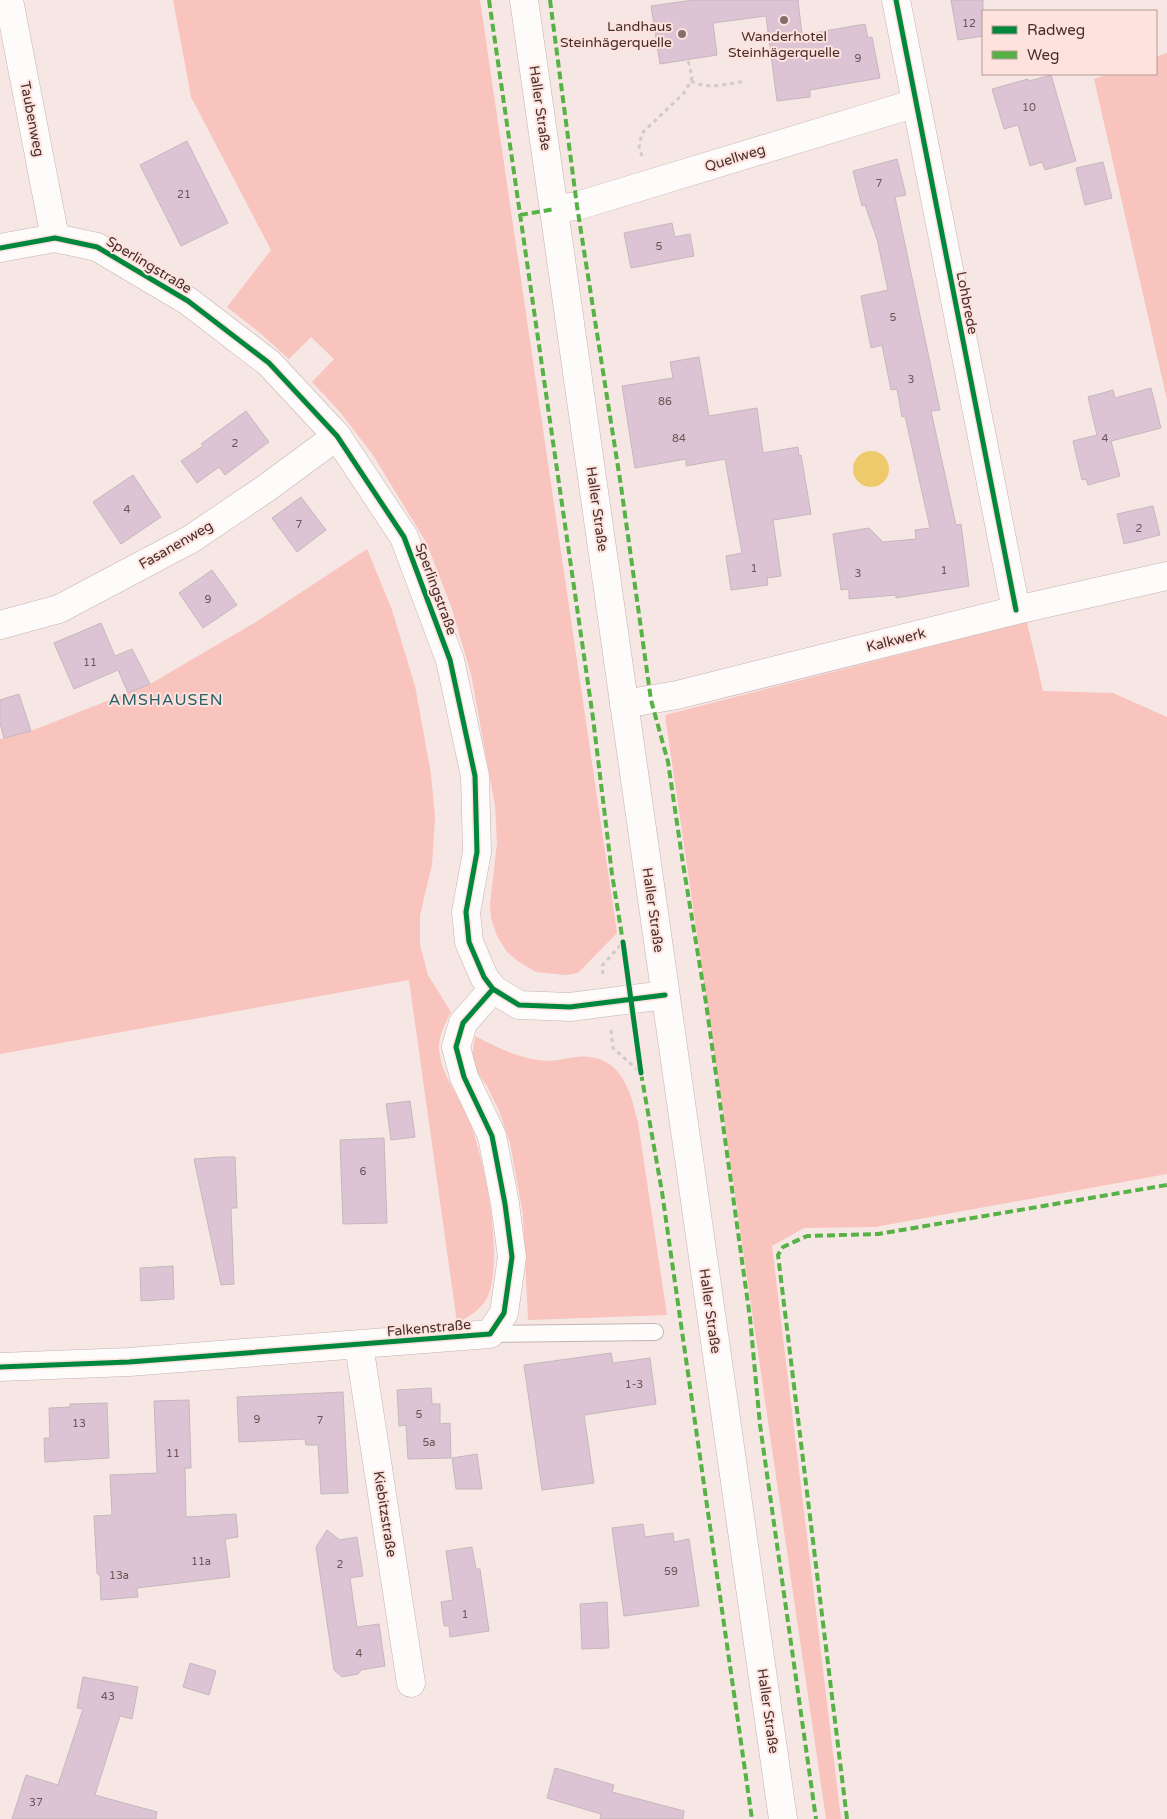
<svg xmlns="http://www.w3.org/2000/svg" width="1167" height="1819" viewBox="0 0 1167 1819" font-family="'Varela Round',sans-serif">
	<rect width="100%" height="100%" fill="#f6e7e5"/>
	<path fill="#f8c4bd" d="M 173,0 L 480,0 L 617,933 L 578,973 L 566,975 L 536,972 L 519,962 L 507,952 L 497,936 L 491,918 L 490,904 L 497,843 L 495,806 L 471,674 L 451,606 L 426,542 L 373,455 L 340,412 L 312,382 L 334,359 L 311,337 L 289,359 L 260,333 L 227,307 L 271,250 L 191,97 Z
		M 1167,53 L 1167,400 L 1094,79 L 1109,74 L 1156,74 L 1156,57 Z
		M 367,549 L 392,610 L 415,686 L 431,774 L 435,818 L 432,865 L 420,915 L 420,945 L 428,975 L 451,1012 C 445,1024 439,1035 439,1048 C 440,1074 459,1095 468,1118 C 485,1158 504,1257 488,1296 C 482,1309 469,1317 457,1323 L 409,980 L 0,1054 L 0,739 L 31,731 L 150,684 L 256,622 Z
		M 1027,622 L 1043,691 L 1113,693 L 1167,717 L 1167,1174 L 875,1227 L 804,1228 L 772,1246 L 841,1819 L 826,1819 L 665,715 Z
		M 475,1036 C 498,1048 520,1059 547,1061 C 561,1061 575,1055 589,1057 C 623,1060 631,1094 638,1122 L 667,1315 L 528,1320 L 523,1215 L 510,1143 L 499,1111 L 487,1086 L 477,1072 L 472,1056 Z"/>
	<path fill="#eeca6a" d="M853 469a18 18 0 1 1 36 0a18 18 0 1 1-36 0Z"/>
	<path fill="#dcc4d4" stroke="#c6b7bd" d="M 693,0 L 798,0 L 802,35 L 865,24 L 868,38 L 872,37 L 880,78 L 810,90 L 810,97 L 777,101 L 766,16 L 713,23 L 717,55 L 660,64 L 651,6 Z
		M 951,0 L 983,0 L 983,36 L 958,40 Z
		M 1051,75 L 1076,161 L 1045,170 L 1042,162 L 1030,166 L 1018,125 L 1004,129 L 992,89 L 1028,79 L 1029,81 Z
		M 187,141 L 228,223 L 181,246 L 140,165 Z
		M 897,159 L 906,195 L 895,197 L 940,410 L 931,411 L 956,525 L 961,524 L 969,586 L 896,598 L 896,595 L 849,599 L 849,589 L 841,590 L 833,534 L 869,528 L 883,542 L 916,539 L 915,530 L 930,528 L 905,416 L 902,417 L 897,389 L 891,390 L 882,345 L 871,348 L 861,296 L 888,290 L 877,239 L 865,205 L 862,206 L 853,171 Z
		M 1103,162 L 1112,198 L 1085,205 L 1076,168 Z
		M 672,223 L 675,237 L 690,234 L 694,256 L 631,268 L 624,233 Z
		M 699,357 L 709,416 L 757,408 L 763,453 L 798,447 L 799,456 L 801,455 L 811,514 L 773,520 L 781,576 L 767,578 L 768,585 L 731,590 L 726,556 L 742,553 L 725,459 L 686,466 L 686,459 L 635,468 L 622,386 L 673,378 L 670,362 Z
		M 1151,388 L 1161,428 L 1111,441 L 1120,476 L 1088,485 L 1086,479 L 1082,480 L 1073,441 L 1097,435 L 1088,397 L 1113,390 L 1115,398 Z
		M 246,411 L 269,442 L 225,475 L 219,467 L 197,483 L 181,461 L 203,446 L 201,444 Z
		M 133,475 L 161,517 L 121,544 L 93,502 Z
		M 301,497 L 326,530 L 297,552 L 272,518 Z
		M 1153,506 L 1160,535 L 1124,544 L 1117,514 Z
		M 212,570 L 237,605 L 203,628 L 179,593 Z
		M 101,623 L 115,656 L 132,649 L 150,684 L 128,693 L 118,670 L 74,689 L 54,643 Z
		M 19,694 L 31,731 L 4,738 L 0,723 L 0,700 Z
		M 410,1101 L 415,1137 L 391,1140 L 386,1104 Z
		M 384,1138 L 387,1223 L 343,1224 L 340,1140 Z
		M 221,1157 L 235,1157 L 237,1208 L 231,1208 L 234,1284 L 221,1285 L 194,1159 Z
		M 173,1266 L 174,1299 L 141,1301 L 140,1268 Z
		M 611,1353 L 613,1363 L 650,1358 L 656,1404 L 584,1415 L 594,1483 L 542,1490 L 524,1365 Z
		M 431,1388 L 432,1404 L 440,1404 L 440,1424 L 450,1423 L 451,1458 L 408,1459 L 406,1425 L 399,1426 L 397,1390 Z
		M 343,1392 L 348,1493 L 321,1494 L 318,1445 L 306,1445 L 305,1439 L 239,1442 L 237,1397 Z
		M 189,1400 L 191,1468 L 185,1468 L 186,1517 L 236,1514 L 238,1537 L 225,1539 L 230,1577 L 137,1588 L 138,1597 L 101,1600 L 100,1576 L 97,1573 L 94,1516 L 112,1515 L 110,1475 L 157,1473 L 154,1401 Z
		M 107,1403 L 109,1458 L 45,1462 L 44,1438 L 50,1438 L 49,1408 L 70,1407 L 70,1404 Z
		M 477,1454 L 482,1489 L 456,1489 L 452,1458 Z
		M 643,1524 L 645,1537 L 673,1533 L 674,1542 L 689,1539 L 699,1606 L 624,1616 L 612,1528 Z
		M 327,1530 L 340,1540 L 357,1537 L 363,1576 L 350,1578 L 357,1627 L 379,1624 L 385,1666 L 361,1670 L 358,1674 L 342,1677 L 334,1670 L 316,1547 Z
		M 472,1547 L 476,1569 L 480,1569 L 489,1631 L 450,1637 L 449,1626 L 444,1626 L 441,1602 L 453,1600 L 446,1551 Z
		M 607,1602 L 609,1648 L 582,1649 L 580,1604 Z
		M 190,1663 L 216,1671 L 209,1695 L 183,1687 Z
		M 83,1677 L 138,1687 L 132,1719 L 120,1716 L 95,1795 L 157,1812 L 156,1819 L 12,1819 L 26,1775 L 58,1785 L 83,1709 L 77,1708 Z
		M 555,1768 L 614,1785 L 612,1792 L 684,1811 L 683,1819 L 600,1819 L 601,1814 L 547,1798 Z"/>
	<g fill="none" stroke-linecap="round" stroke-linejoin="round">
		<g stroke="#c4b2af" stroke-width="18">
			<path id="service" d="M 490,1334 L 655,1332"/>
		</g>
		<g stroke="#c4b2af" stroke-width="29">
			<path id="minor" d="M 9,0 L 55,238
				M 896,0 L 1016,610
				M 555,209 L 577,206 L 916,103
				M 0,248 L 55,238 L 97,247 L 188,301 L 269,363 L 337,436 L 404,537 L 450,660 L 475,776 L 477,852 L 466,912 L 469,942 L 484,977 L 493,989 L 519,1005 L 570,1007 L 665,995
				M 0,625 L 59,609 L 191,539 L 265,489 L 337,436
				M 624,704 L 677,695 L 1016,610 L 1167,576
				M 359,1345 L 411,1683
				M 0,1367 L 129,1362 L 490,1334 L 504,1313 L 512,1257 L 505,1204 L 492,1136 L 464,1077 L 456,1047 L 463,1023 L 493,989"/>
		</g>
		<g stroke="#c4b2af" stroke-width="29">
			<path id="secondary" d="M 524,0 L 783,1819"/>
		</g>
		<path stroke="#d1cac8" stroke-width="3" stroke-dasharray="4 4" stroke-linecap="butt" d="M 691,81 C 708,90 728,84 746,81
			M 642,156 L 639,147 L 642,133 L 683,94 L 691,81 L 692,77 L 688,60
			M 603,974 L 602,966 L 623,942
			M 611,1030 L 613,1048 L 641,1073"/>
		<use href="#service" stroke="#fefbfb" stroke-width="16"/>
		<use href="#minor" stroke="#fefbfb" stroke-width="28"/>
		<use href="#secondary" stroke="#fefbfb" stroke-width="28"/>
		<path stroke="#57b246" stroke-width="4" stroke-dasharray="8 4" stroke-linecap="butt" d="M 489,0 L 593,718 L 612,874 L 623,942
			M 550,0 L 577,206 L 621,486 L 651,700 L 668,762 L 683,864 L 706,1003 L 750,1318 L 760,1425 L 816,1819
			M 520,215 L 555,209
			M 641,1073 L 662,1192 L 752,1819
			M 847,1819 L 778,1255 L 783,1247 L 807,1236 L 878,1234 L 1167,1185"/>
		<g stroke="#fde2de" stroke-width="8">
			<path id="cycleway" d="M 896,0 L 1016,610
				M 0,248 L 55,238 L 97,247 L 188,301 L 269,363 L 337,436 L 404,537 L 450,660 L 475,776 L 477,852 L 466,912 L 469,942 L 484,977 L 493,989 L 519,1005 L 570,1007 L 665,995
				M 623,942 L 641,1073
				M 0,1367 L 129,1362 L 490,1334 L 504,1313 L 512,1257 L 505,1204 L 492,1136 L 464,1077 L 456,1047 L 463,1023 L 493,989"/>
		</g>
		<use href="#cycleway" stroke="#00873e" stroke-width="5"/>
	</g>
	<g fill="#856f6c" stroke="#fde2de" stroke-width="2">
		<circle cx="784" cy="20" r="5"/>
		<circle cx="682" cy="34" r="5"/>
	</g>
	<g text-anchor="middle" dominant-baseline="central" stroke-width="4" stroke-linejoin="round" paint-order="stroke">
		<g font-size="11" fill="#6d5455">
			<text x="969" y="23">12</text>
			<text x="858" y="58">9</text>
			<text x="1029" y="107">10</text>
			<text x="879" y="183">7</text>
			<text x="184" y="194">21</text>
			<text x="659" y="246">5</text>
			<text x="893" y="317">5</text>
			<text x="911" y="379">3</text>
			<text x="665" y="401">86</text>
			<text x="679" y="438">84</text>
			<text x="1105" y="438">4</text>
			<text x="235" y="443">2</text>
			<text x="127" y="509">4</text>
			<text x="299" y="524">7</text>
			<text x="1139" y="528">2</text>
			<text x="754" y="568">1</text>
			<text x="944" y="570">1</text>
			<text x="858" y="573">3</text>
			<text x="208" y="599">9</text>
			<text x="90" y="662">11</text>
			<text x="363" y="1171">6</text>
			<text x="634" y="1384">1-3</text>
			<text x="419" y="1414">5</text>
			<text x="257" y="1419">9</text>
			<text x="320" y="1420">7</text>
			<text x="79" y="1423">13</text>
			<text x="429" y="1442">5a</text>
			<text x="173" y="1453">11</text>
			<text x="201" y="1561">11a</text>
			<text x="340" y="1564">2</text>
			<text x="671" y="1571">59</text>
			<text x="119" y="1575">13a</text>
			<text x="465" y="1614">1</text>
			<text x="359" y="1653">4</text>
			<text x="108" y="1696">43</text>
			<text x="36" y="1802">37</text>
		</g>
		<g font-size="14" fill="#482f2b" stroke="#fde2de" text-anchor="end">
			<text x="672" y="26">Landhaus<tspan x="672" dy="16">Steinhägerquelle</tspan></text>
			<text x="784" y="36" text-anchor="middle">Wanderhotel<tspan x="784" dy="16">Steinhägerquelle</tspan></text>
		</g>
		<g font-size="14" fill="#482f2b" stroke="#fde2de">
			<text transform="translate(540 108) rotate(82)">Haller Straße</text>
			<text transform="translate(32 119) rotate(79)">Taubenweg</text>
			<text transform="translate(735 158) rotate(-17)">Quellweg</text>
			<text transform="translate(149 265) rotate(31)">Sperlingstraße</text>
			<text transform="translate(967 303) rotate(79)">Lohbrede</text>
			<text transform="translate(597 509) rotate(82)">Haller Straße</text>
			<text transform="translate(176 545) rotate(-30)">Fasanenweg</text>
			<text transform="translate(436 589) rotate(70)">Sperlingstraße</text>
			<text transform="translate(896 640) rotate(-14)">Kalkwerk</text>
			<text transform="translate(653 910) rotate(82)">Haller Straße</text>
			<text transform="translate(710 1311) rotate(82)">Haller Straße</text>
			<text transform="translate(429 1328) rotate(-5)">Falkenstraße</text>
			<text transform="translate(385 1514) rotate(81)">Kiebitzstraße</text>
			<text transform="translate(768 1711) rotate(82)">Haller Straße</text>
		</g>
		<g font-size="16" letter-spacing="1" fill="#286068" stroke="#fde2de">
			<text x="166" y="700">AMSHAUSEN</text>
		</g>
	</g>
	<rect x="982" y="10" width="175" height="65" fill="#fde2de" stroke="#b59a96"/>
	<rect x="992" y="26" width="25" height="8" fill="#00873e" stroke="#b59a96"/>
	<text x="1027" y="35" font-size="15" fill="#482f2b">Radweg</text>
	<rect x="992" y="51" width="25" height="8" fill="#57b246" stroke="#b59a96"/>
	<text x="1027" y="60" font-size="15" fill="#482f2b">Weg</text>
</svg>
